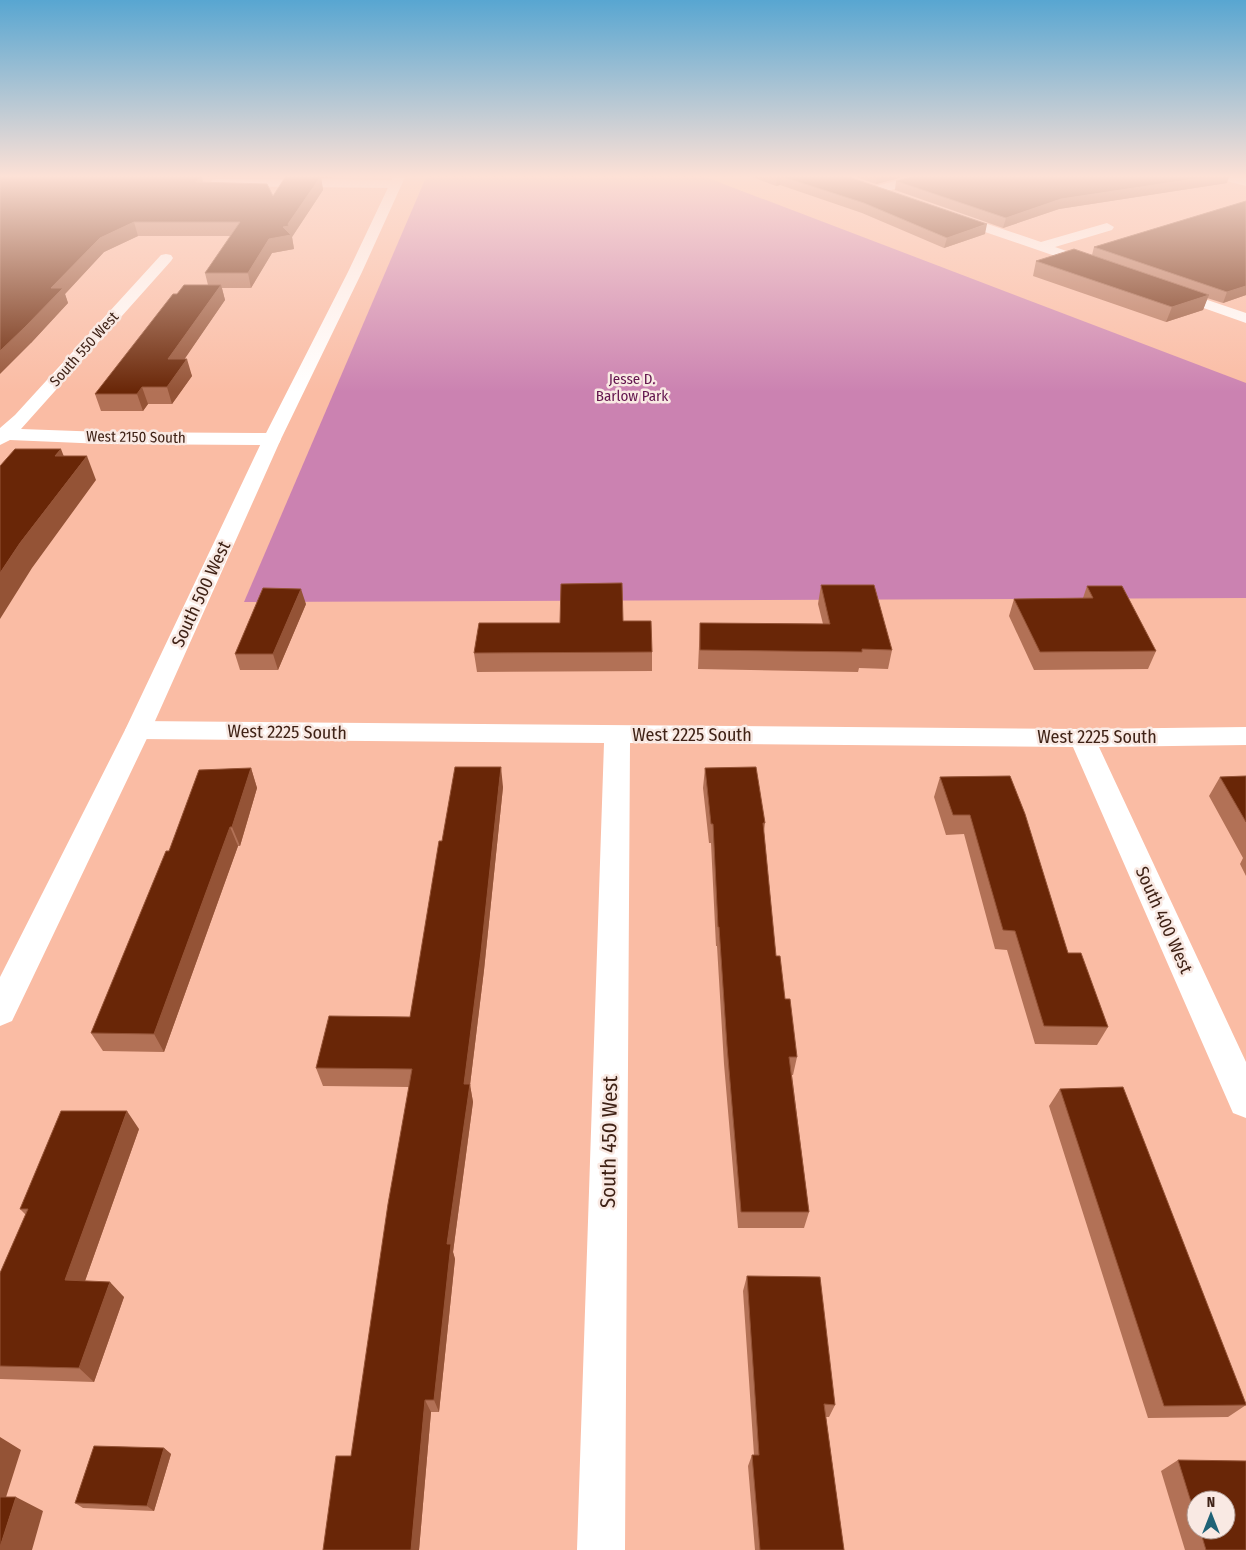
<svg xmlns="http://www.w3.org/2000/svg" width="1246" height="1550" viewBox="0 0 1246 1550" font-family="'Fira Sans Condensed',sans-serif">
	<rect width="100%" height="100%" fill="#fabca4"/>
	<path fill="#cb82b1" d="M 427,175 L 700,175 L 1246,383 L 1246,598 L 244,602 Z"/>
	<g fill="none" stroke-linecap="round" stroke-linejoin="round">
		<path fill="#fff" fill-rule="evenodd" d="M 918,175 L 938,175 L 936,178 L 876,194 L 870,190 L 872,187 Z
			M 1213,175 L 1234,175 L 1246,178 L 1246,186 L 1215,178 Z
			M 216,179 L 394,180 L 400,184 L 394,188 L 212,186 L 210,183 L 212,180 Z
			M 952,212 L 1041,242 L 1107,223 L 1114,227 L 1112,230 L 1055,247 L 1101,263 L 1103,266 L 1101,269 L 1096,270 L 947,219 L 946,216 Z
			M 166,254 L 171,255 L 173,258 L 171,261 L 21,429 L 104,432 L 272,433 L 279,435 L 281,439 L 279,443 L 272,445 L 104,444 L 10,440 L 0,445 L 0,428 L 15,415 L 161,255 Z
			M 1169,287 L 1246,313 L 1246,323 L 1164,294 L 1162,291 L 1164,288 Z
			M 138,721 L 1082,729 L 1246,727 L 1246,745 L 1099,747 L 1246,1062 L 1246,1118 L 1233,1113 L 1073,747 L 630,743 L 625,1550 L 577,1550 L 604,743 L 138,739 L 129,736 L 125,730 L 129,724 Z"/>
		<path fill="#fff" fill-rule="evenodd" d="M 394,175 L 406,175 L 362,272 L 281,439 L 151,730 L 12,1021 L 0,1026 L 0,977 L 125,730 L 263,439 L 348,272 Z"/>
	</g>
	<path fill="#b27156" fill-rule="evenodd" d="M 0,175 L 218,175 L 216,177 L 202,177 L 203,182 L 273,196 L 296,176 L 296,175 L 333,175 L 331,178 L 321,178 L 323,190 L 292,237 L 294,249 L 272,253 L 251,288 L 222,288 L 225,300 L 184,359 L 192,376 L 172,404 L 148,404 L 143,411 L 101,411 L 95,394 L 177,294 L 208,285 L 205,273 L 231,236 L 138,236 L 104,252 L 65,294 L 68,303 L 31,343 Z
		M 747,175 L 843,175 L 985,234 L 944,248 L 862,213 L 780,185 L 776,186 Z
		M 850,175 L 910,175 L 876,184 Z
		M 896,181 L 1227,183 L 1059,209 L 1003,228 L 895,190 Z
		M 1246,201 L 1246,295 L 1223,303 L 1207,298 L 1203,310 L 1166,322 L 1033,276 L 1036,261 L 1092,255 L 1094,247 Z
		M 821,585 L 892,650 L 888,669 L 859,668 L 858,672 L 698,669 L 700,623 L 823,624 L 818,604 Z
		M 1087,586 L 1156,651 L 1148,669 L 1034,670 L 1009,616 L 1014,599 L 1083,598 Z
		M 306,604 L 278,670 L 240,670 L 235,654 Z
		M 623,621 L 652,652 L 652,671 L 477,672 L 474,653 L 560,623 Z
		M 251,768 L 257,788 L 240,846 L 238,846 L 164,1052 L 103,1051 L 91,1033 L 169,851 Z
		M 705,768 L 765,823 L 764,832 L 776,956 L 797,1057 L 793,1075 L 792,1075 L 809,1212 L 804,1228 L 738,1228 L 724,1064 L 717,946 L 716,946 L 711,843 L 709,843 L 703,788 Z
		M 1010,776 L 1068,953 L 1108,1027 L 1097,1045 L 1035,1044 L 1007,950 L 995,949 L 964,834 L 946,835 L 934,797 L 940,777 Z
		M 1246,776 L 1246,876 L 1240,864 L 1243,858 L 1209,796 L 1220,777 Z
		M 503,787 L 484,970 L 470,1085 L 473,1102 L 453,1252 L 455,1259 L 439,1412 L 431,1412 L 419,1550 L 323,1550 L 351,1456 L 409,1087 L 323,1086 L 316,1068 L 410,1017 L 442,841 Z
		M 1060,1089 L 1246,1405 L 1228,1417 L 1148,1418 L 1049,1106 Z
		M 139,1129 L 85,1281 L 124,1297 L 94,1382 L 0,1379 L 0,1273 L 26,1215 L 20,1209 Z
		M 747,1276 L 835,1405 L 829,1417 L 826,1417 L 844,1550 L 755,1550 L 748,1466 L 752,1455 L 754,1455 L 743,1291 Z
		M 164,1448 L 171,1454 L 154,1511 L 83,1508 L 75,1503 Z
		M 1178,1460 L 1246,1550 L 1185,1550 L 1161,1471 ZM 1196,1500 L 1226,1530 L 1196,1530 Z"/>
	<path fill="#945336" d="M 877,175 L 910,175 L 876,184 Z
		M 1220,175 L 1230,175 L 1227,183 L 1059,209 L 1003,228 L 1006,218 L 1061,199 Z
		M 201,176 L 205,189 L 196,182 Z
		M 321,176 L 323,190 L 292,237 L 294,249 L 272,253 L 251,288 L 248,273 L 269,239 L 283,227 L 288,224 Z
		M 780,176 L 780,185 L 776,186 L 777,177 Z
		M 134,222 L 138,236 L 104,252 L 65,294 L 68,303 L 31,343 L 0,374 L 0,351 L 51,288 L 100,238 Z
		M 987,224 L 985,234 L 944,248 L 947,238 Z
		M 221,285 L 225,300 L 173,376 L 168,359 Z
		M 1246,286 L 1246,295 L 1223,303 L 1227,292 Z
		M 1209,295 L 1203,310 L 1166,322 L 1172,307 Z
		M 187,359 L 192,376 L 172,404 L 167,387 Z
		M 142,387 L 148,404 L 143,411 L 137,394 Z
		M 61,449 L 70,472 L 55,456 Z
		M 87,456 L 96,480 L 32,568 L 0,619 L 0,573 L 20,543 Z
		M 301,589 L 306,604 L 278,670 L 273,654 Z
		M 501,767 L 503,787 L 484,970 L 470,1085 L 473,1102 L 453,1252 L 455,1259 L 439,1412 L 434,1400 L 447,1244 L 464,1084 Z
		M 251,768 L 257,788 L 240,846 L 232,827 Z
		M 230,827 L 238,846 L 164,1052 L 154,1034 Z
		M 127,1111 L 139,1129 L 80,1295 L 65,1280 Z
		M 110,1282 L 124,1297 L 94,1382 L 79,1368 Z
		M 425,1400 L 431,1412 L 419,1550 L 411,1550 Z
		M 0,1437 L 21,1450 L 1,1513 L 0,1512 Z
		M 164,1448 L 171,1454 L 154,1511 L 147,1506 Z
		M 16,1497 L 43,1511 L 32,1550 L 0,1550 L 0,1547 Z"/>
	<path fill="#692607" stroke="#945336" d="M 0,175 L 201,176 L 196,182 L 267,184 L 273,196 L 286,176 L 321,176 L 288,224 L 289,226 L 283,227 L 291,235 L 269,239 L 248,273 L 205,273 L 240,222 L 134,222 L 100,238 L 51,288 L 63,288 L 25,327 L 0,351 Z
		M 773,175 L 843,175 L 987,224 L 947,238 L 864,203 L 780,176 L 777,177 Z
		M 919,175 L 1220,175 L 1061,199 L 1006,218 L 896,181 Z
		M 1246,201 L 1246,286 L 1227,292 L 1094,247 Z
		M 1074,249 L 1209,295 L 1172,307 L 1036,261 Z
		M 184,285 L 221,285 L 168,359 L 187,359 L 167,387 L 142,387 L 137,394 L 95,394 L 173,294 L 177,294 Z
		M 15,449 L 61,449 L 55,456 L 87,456 L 20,543 L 0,573 L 0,466 Z
		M 622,583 L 623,621 L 651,621 L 652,652 L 474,653 L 479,623 L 560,623 L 561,584 Z
		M 821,585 L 874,585 L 892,650 L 862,649 L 862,652 L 700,650 L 700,623 L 830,624 Z
		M 1087,586 L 1122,586 L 1156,651 L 1040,652 L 1014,599 L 1093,598 Z
		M 263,588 L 301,589 L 273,654 L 235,654 Z
		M 455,767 L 501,767 L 481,952 L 464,1084 L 470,1084 L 447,1244 L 451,1244 L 434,1400 L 425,1400 L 411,1550 L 323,1550 L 336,1456 L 351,1456 L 388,1204 L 412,1069 L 316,1068 L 329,1016 L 410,1017 L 439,841 L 442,841 Z
		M 756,767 L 765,823 L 763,823 L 776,956 L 780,956 L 785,999 L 790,999 L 797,1057 L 789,1057 L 809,1212 L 741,1212 L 727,1046 L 719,927 L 718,927 L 713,824 L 711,824 L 705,768 Z
		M 251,768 L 232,827 L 230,827 L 154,1034 L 91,1033 L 166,851 L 169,851 L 199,770 Z
		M 1010,776 L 1025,814 L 1068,953 L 1081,953 L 1108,1027 L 1044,1026 L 1015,931 L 1003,930 L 970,815 L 953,815 L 940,777 Z
		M 1246,776 L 1246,822 L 1220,777 Z
		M 1123,1087 L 1246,1404 L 1246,1405 L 1164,1406 L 1060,1089 Z
		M 61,1111 L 127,1111 L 65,1280 L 110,1282 L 79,1368 L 0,1366 L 0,1273 L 28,1209 L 20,1209 Z
		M 747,1276 L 820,1277 L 835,1405 L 824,1404 L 844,1550 L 760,1550 L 752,1455 L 759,1455 Z
		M 94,1446 L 164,1448 L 147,1506 L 75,1503 Z
		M 1178,1460 L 1246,1461 L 1246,1550 L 1206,1550 L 1200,1530 L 1226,1530 L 1226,1500 L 1196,1500 L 1196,1518 Z
		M 0,1497 L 16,1497 L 0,1547 Z"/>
	<linearGradient id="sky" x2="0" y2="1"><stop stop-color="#58a6d1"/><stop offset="0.45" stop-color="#fde1d6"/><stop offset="1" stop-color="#fde1d6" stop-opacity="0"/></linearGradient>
	<rect width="1246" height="392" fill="url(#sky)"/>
	<g text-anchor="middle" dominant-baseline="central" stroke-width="5" stroke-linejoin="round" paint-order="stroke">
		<g font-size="15" fill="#3f2216" stroke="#f9e9e3">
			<text transform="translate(84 349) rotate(-48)">South 550 West</text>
			<text transform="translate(136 437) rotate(1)">West 2150 South</text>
		</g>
		<g font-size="15" fill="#63154e" stroke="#f9e9e3">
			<text x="632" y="379">Jesse D.<tspan x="632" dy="17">Barlow Park</tspan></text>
		</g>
		<g font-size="18" fill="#3f2216" stroke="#f9e9e3">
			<text transform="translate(201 594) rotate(-65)">South 500 West</text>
			<text transform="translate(287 732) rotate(1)">West 2225 South</text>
			<text x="692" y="735">West 2225 South</text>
			<text x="1097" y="737">West 2225 South</text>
			<text transform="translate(1164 920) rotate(66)">South 400 West</text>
		</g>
		<g font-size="21" fill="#3f2216" stroke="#f9e9e3">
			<text transform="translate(609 1142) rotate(-89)">South 450 West</text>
		</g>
	</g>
	<g transform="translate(1211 1515)"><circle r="24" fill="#f9e9e3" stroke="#af9991"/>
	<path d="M0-4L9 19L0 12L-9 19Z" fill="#206276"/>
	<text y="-8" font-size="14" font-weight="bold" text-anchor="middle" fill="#3f2216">N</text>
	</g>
</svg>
